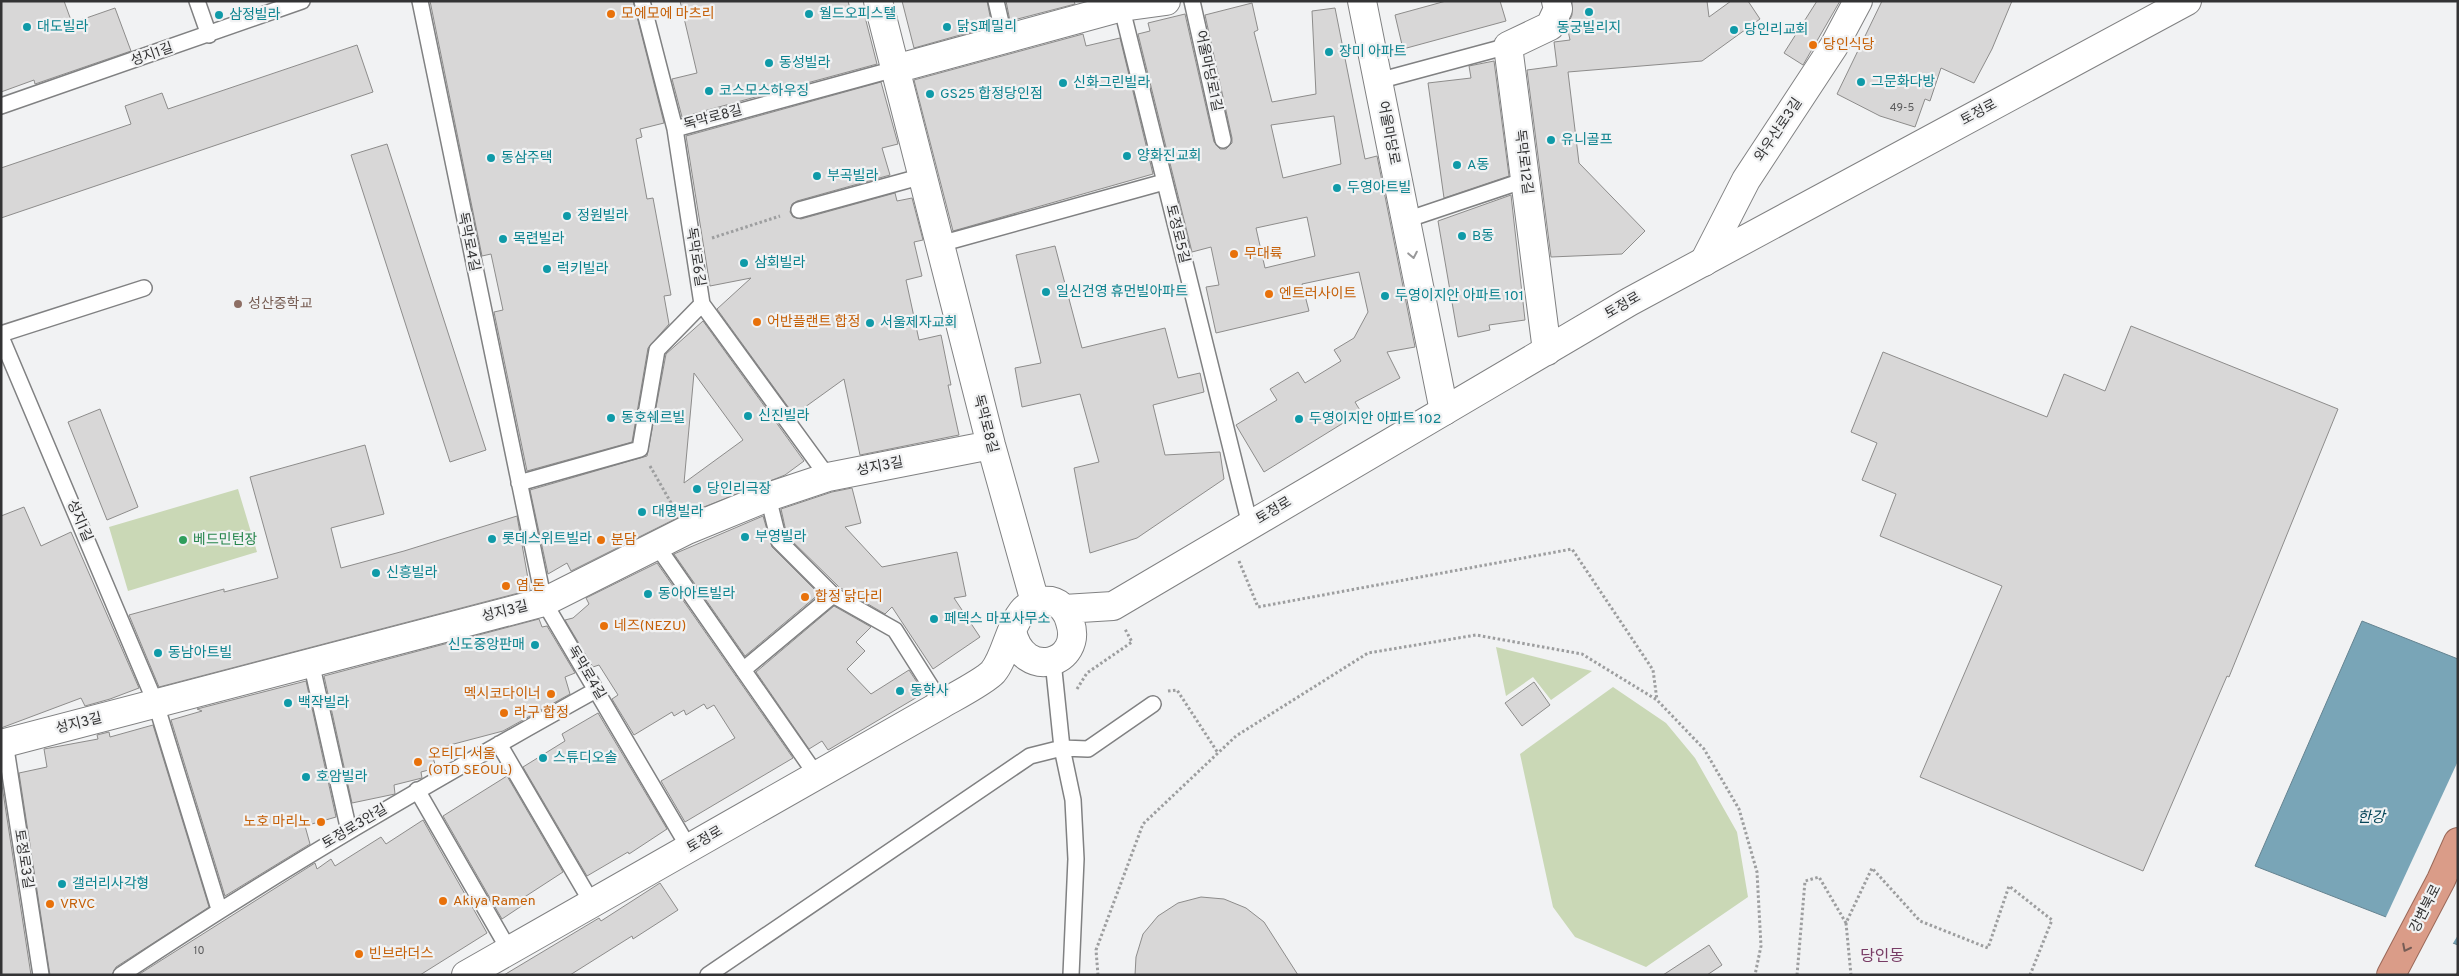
<svg xmlns="http://www.w3.org/2000/svg" width="2459" height="976" viewBox="0 0 2459 976" font-family="Overpass,'Noto Sans KR',sans-serif">
	<rect width="100%" height="100%" fill="#f1f2f3"/>
	<path fill="#cad8b6" d="M 238,489 L 257,552 L 128,591 L 109,527 Z
		M 1496,647 L 1592,671 L 1551,700 L 1533,677 L 1506,696 Z
		M 1613,687 L 1666,723 L 1695,758 L 1737,832 L 1748,897 L 1646,967 L 1575,937 L 1553,907 L 1520,754 Z"/>
	<path fill="#79a5b7" stroke="#648390" d="M 2362,621 L 2458,659 L 2458,945 L 2255,866 Z"/>
	<path fill="#f1f2f3" d="M 2458,761 L 2458,935 L 2452,945 L 2385,919 Z"/>
	<path fill="#d8d7d7" stroke="#8d8c8b" fill-rule="evenodd" d="M 1,1 L 64,1 L 72,23 L 115,8 L 131,51 L 35,84 L 34,80 L 1,92 Z
		M 430,1 L 633,1 L 664,123 L 640,129 L 642,137 L 636,139 L 647,199 L 653,198 L 671,295 L 664,296 L 669,324 L 648,348 L 632,442 L 527,471 L 494,312 L 503,310 L 491,254 L 482,256 Z
		M 680,1 L 848,1 L 852,16 L 864,13 L 877,64 L 682,117 L 672,79 L 697,73 Z
		M 902,1 L 987,1 L 992,26 L 914,48 Z
		M 1006,1 L 1074,1 L 1075,4 L 1010,21 Z
		M 1446,1 L 1500,1 L 1506,21 L 1403,49 L 1395,15 Z
		M 1572,1 L 1707,1 L 1709,17 L 1731,1 L 1748,1 L 1760,19 L 1702,61 L 1568,72 L 1579,163 L 1645,231 L 1622,254 L 1551,257 L 1527,70 L 1557,66 L 1554,42 L 1570,40 L 1567,26 L 1572,15 Z
		M 1817,1 L 1840,1 L 1803,65 L 1784,53 Z
		M 1882,1 L 2012,1 L 1992,49 L 1974,83 L 1941,68 L 1930,101 L 1925,99 L 1915,127 L 1880,116 L 1837,94 Z
		M 1252,3 L 1258,30 L 1254,32 L 1272,102 L 1316,94 L 1312,11 L 1335,8 L 1365,159 L 1377,156 L 1415,347 L 1387,352 L 1400,378 L 1355,402 L 1361,412 L 1264,472 L 1236,425 L 1277,400 L 1270,389 L 1298,372 L 1305,383 L 1341,361 L 1334,350 L 1354,338 L 1368,312 L 1359,272 L 1302,284 L 1309,311 L 1216,333 L 1206,287 L 1219,285 L 1211,247 L 1192,252 L 1138,34 L 1150,31 L 1148,23 L 1185,14 L 1214,142 L 1220,149 L 1226,149 L 1232,143 L 1232,138 L 1205,15 ZM 1334,116 L 1341,164 L 1283,178 L 1271,125 ZM 1307,217 L 1315,256 L 1265,268 L 1256,228 Z
		M 1083,34 L 1086,46 L 1120,38 L 1153,174 L 953,231 L 914,80 Z
		M 357,45 L 373,92 L 1,218 L 1,168 L 131,124 L 125,106 L 162,93 L 168,109 Z
		M 1494,61 L 1509,176 L 1444,198 L 1428,83 L 1471,78 L 1469,66 Z
		M 881,82 L 898,144 L 882,148 L 890,175 L 797,201 L 792,204 L 790,212 L 793,217 L 801,219 L 895,193 L 897,201 L 912,198 L 923,240 L 914,242 L 922,276 L 906,280 L 919,340 L 941,335 L 951,385 L 948,385 L 959,435 L 860,455 L 844,379 L 794,415 L 717,309 L 751,278 L 710,286 L 686,136 Z
		M 387,144 L 486,450 L 450,462 L 351,155 Z
		M 1511,195 L 1525,320 L 1489,325 L 1490,330 L 1458,337 L 1438,221 Z
		M 1055,246 L 1082,348 L 1165,328 L 1178,378 L 1200,373 L 1204,392 L 1153,405 L 1165,455 L 1220,452 L 1224,479 L 1137,538 L 1090,553 L 1074,468 L 1099,462 L 1080,394 L 1022,407 L 1015,368 L 1041,363 L 1016,255 Z
		M 703,321 L 804,461 L 785,475 L 681,516 L 571,571 L 567,563 L 548,574 L 530,490 L 647,456 L 666,354 ZM 694,373 L 743,440 L 684,483 Z
		M 2131,326 L 2338,409 L 2229,677 L 2227,676 L 2143,871 L 1920,777 L 2002,586 L 1880,536 L 1896,494 L 1862,480 L 1877,443 L 1851,432 L 1883,352 L 2047,417 L 2064,374 L 2105,391 Z
		M 100,409 L 138,507 L 107,520 L 68,422 Z
		M 365,445 L 384,514 L 331,528 L 341,568 L 404,551 L 517,516 L 530,590 L 159,687 L 129,615 L 224,589 L 224,592 L 278,578 L 250,477 Z
		M 852,488 L 861,523 L 845,527 L 882,567 L 957,552 L 966,596 L 954,598 L 980,637 L 933,669 L 892,607 L 885,614 L 839,587 L 787,536 L 781,509 L 832,492 Z
		M 24,507 L 41,546 L 71,532 L 139,688 L 110,699 L 85,706 L 81,698 L 1,728 L 1,516 Z
		M 763,516 L 772,547 L 819,594 L 745,656 L 674,554 Z
		M 657,563 L 793,758 L 685,822 L 661,781 L 735,738 L 714,705 L 707,709 L 704,704 L 686,715 L 684,710 L 674,716 L 672,712 L 634,735 L 612,699 L 618,695 L 599,665 L 593,667 L 565,620 L 573,618 L 589,604 L 586,598 Z
		M 834,606 L 871,627 L 856,642 L 865,651 L 847,669 L 871,694 L 909,670 L 924,693 L 828,750 L 822,741 L 809,749 L 756,672 Z
		M 539,619 L 542,627 L 547,626 L 575,673 L 565,677 L 570,694 L 503,731 L 431,750 L 436,768 L 421,772 L 422,778 L 394,785 L 395,794 L 352,803 L 324,676 Z
		M 306,681 L 336,817 L 305,826 L 310,844 L 225,896 L 171,720 L 202,711 L 197,709 Z
		M 1534,682 L 1550,705 L 1522,726 L 1505,703 Z
		M 598,713 L 667,829 L 629,854 L 628,852 L 587,876 L 523,767 L 565,741 L 562,734 Z
		M 153,725 L 209,907 L 116,967 L 112,975 L 50,975 L 19,773 L 47,767 L 44,749 L 98,739 L 97,735 L 109,732 L 110,737 Z
		M 507,776 L 563,872 L 523,898 L 526,903 L 502,919 L 443,816 Z
		M 1,779 L 31,975 L 1,975 Z
		M 423,820 L 487,933 L 420,975 L 138,975 L 315,863 L 317,869 L 331,859 L 335,866 L 381,837 L 386,844 Z
		M 660,883 L 678,910 L 633,939 L 632,936 L 570,975 L 504,975 L 599,918 L 601,921 Z
		M 1201,897 L 1224,899 L 1246,908 L 1264,922 L 1298,975 L 1135,975 L 1136,957 L 1143,934 L 1158,916 L 1178,903 Z
		M 1709,945 L 1722,965 L 1707,975 L 1663,975 Z"/>
	<g fill="none" stroke-linecap="round" stroke-linejoin="round">
		<g stroke="#808182" stroke-width="18">
			<path id="service" d="M 197,1 L 209,35
				M 420,1 L 544,602 L 689,848
				M 642,1 L 675,129 L 702,304 L 828,477
				M 996,1 L 1005,40
				M 1120,1 L 1250,525
				M 1192,1 L 1223,140
				M 1378,81 L 1508,46
				M 1,106 L 302,1
				M 675,129 L 895,69
				M 799,210 L 923,176
				M 1406,220 L 1525,180
				M 940,244 L 1164,182
				M 1,334 L 144,288
				M 1,337 L 156,704 L 219,909
				M 519,483 L 640,449 L 657,350 L 702,304
				M 768,497 L 779,541 L 833,595 L 895,630 L 942,704
				M 657,546 L 817,776
				M 1053,661 L 1062,748 L 1073,800 L 1076,859 L 1071,975
				M 311,662 L 349,831
				M 743,670 L 833,595
				M 5,742 L 41,975
				M 499,744 L 592,903
				M 417,790 L 509,950
				M 121,975 C 275,872 434,780 596,690
				M 708,975 L 1030,756 L 1062,748 L 1088,749 L 1153,704"/>
		</g>
		<g stroke="#808182" stroke-width="30">
			<path id="minor" d="M 878,1 L 991,445 L 1035,602
				M 1362,1 L 1444,411
				M 895,69 L 1122,7 L 1166,1
				M 1704,262 L 1746,180 L 1834,46 L 1858,1
				M 1547,351 L 1508,46 L 1550,26 L 1558,9 L 1556,1
				M 1,744 L 544,602 L 687,530 L 768,497 L 828,477 L 991,445"/>
		</g>
		<g stroke="#808182" stroke-width="30">
			<path id="tertiary" d="M 1064,609 L 1113,606 L 1629,302 L 2187,1
				M 466,975 L 942,704 C 954,697 985,681 993,672 C 1012,649 1010,596 1051,601 C 1061,603 1068,613 1070,622 C 1084,664 1023,682 1012,631"/>
		</g>
		<g stroke="#996858" stroke-width="30">
			<path id="trunk" d="M 2391,975 L 2441,880 L 2458,842"/>
		</g>
		<path stroke="#9d9e9f" stroke-width="3" stroke-dasharray="2.5 2.5" stroke-linecap="butt" d="M 712,238 L 780,216
			M 650,466 L 674,508
			M 1239,561 L 1258,607 L 1572,549 L 1653,670 L 1657,700
			M 1077,689 L 1087,673 L 1132,642 L 1125,629
			M 1168,691 L 1177,690 L 1218,753
			M 1846,923 L 1851,975
			M 1098,975 L 1096,950 L 1143,824 L 1236,736 L 1368,653 L 1476,635 L 1582,654 L 1657,700 L 1704,749 L 1739,809 L 1757,872 L 1761,946 L 1755,975
			M 1797,975 L 1805,881 L 1819,877 L 1846,923 L 1872,868 L 1920,921 L 1988,948 L 2009,886 L 2052,920 L 2030,975
			M 2457,975 L 2458,973"/>
		<use href="#service" stroke="#fff" stroke-width="15"/>
		<use href="#minor" stroke="#fff" stroke-width="28"/>
		<use href="#tertiary" stroke="#fff" stroke-width="28"/>
		<use href="#trunk" stroke="#da9c88" stroke-width="28"/>
	</g>
	<defs><path id="oneway-chevron" d="M-2-3.5L2.5 0L-2 3.5" fill="none" stroke-width="1.6" stroke-linecap="round" stroke-linejoin="round" transform="scale(1.25)"/></defs>
	<use stroke="#99999a" href="#oneway-chevron" transform="translate(1413 255) rotate(79)"/>
	<use stroke="#765d56" href="#oneway-chevron" transform="translate(2406 948) rotate(117)"/>
	<g fill="#0f9aa8" stroke="#f1f2f3" stroke-width="2">
		<circle cx="1589" cy="12" r="5"/>
		<circle cx="809" cy="14" r="5"/>
		<circle cx="219" cy="15" r="5"/>
		<circle cx="27" cy="27" r="5"/>
		<circle cx="947" cy="27" r="5"/>
		<circle cx="1734" cy="30" r="5"/>
		<circle cx="1329" cy="52" r="5"/>
		<circle cx="769" cy="63" r="5"/>
		<circle cx="1861" cy="82" r="5"/>
		<circle cx="1063" cy="83" r="5"/>
		<circle cx="709" cy="91" r="5"/>
		<circle cx="930" cy="94" r="5"/>
		<circle cx="1551" cy="140" r="5"/>
		<circle cx="1127" cy="156" r="5"/>
		<circle cx="491" cy="158" r="5"/>
		<circle cx="1457" cy="165" r="5"/>
		<circle cx="817" cy="176" r="5"/>
		<circle cx="1337" cy="188" r="5"/>
		<circle cx="567" cy="216" r="5"/>
		<circle cx="1462" cy="236" r="5"/>
		<circle cx="503" cy="239" r="5"/>
		<circle cx="744" cy="263" r="5"/>
		<circle cx="547" cy="269" r="5"/>
		<circle cx="1046" cy="292" r="5"/>
		<circle cx="1385" cy="296" r="5"/>
		<circle cx="870" cy="323" r="5"/>
		<circle cx="748" cy="416" r="5"/>
		<circle cx="611" cy="418" r="5"/>
		<circle cx="1299" cy="419" r="5"/>
		<circle cx="697" cy="489" r="5"/>
		<circle cx="642" cy="512" r="5"/>
		<circle cx="745" cy="537" r="5"/>
		<circle cx="492" cy="539" r="5"/>
		<circle cx="376" cy="573" r="5"/>
		<circle cx="648" cy="594" r="5"/>
		<circle cx="934" cy="619" r="5"/>
		<circle cx="535" cy="645" r="5"/>
		<circle cx="158" cy="653" r="5"/>
		<circle cx="900" cy="691" r="5"/>
		<circle cx="288" cy="703" r="5"/>
		<circle cx="543" cy="758" r="5"/>
		<circle cx="306" cy="777" r="5"/>
		<circle cx="62" cy="884" r="5"/>
	</g>
	<g fill="#e8710a" stroke="#f1f2f3" stroke-width="2">
		<circle cx="611" cy="14" r="5"/>
		<circle cx="1813" cy="45" r="5"/>
		<circle cx="1234" cy="254" r="5"/>
		<circle cx="1269" cy="294" r="5"/>
		<circle cx="757" cy="322" r="5"/>
		<circle cx="601" cy="540" r="5"/>
		<circle cx="506" cy="586" r="5"/>
		<circle cx="805" cy="597" r="5"/>
		<circle cx="604" cy="626" r="5"/>
		<circle cx="551" cy="694" r="5"/>
		<circle cx="504" cy="713" r="5"/>
		<circle cx="418" cy="762" r="5"/>
		<circle cx="321" cy="822" r="5"/>
		<circle cx="443" cy="901" r="5"/>
		<circle cx="50" cy="904" r="5"/>
		<circle cx="359" cy="954" r="5"/>
	</g>
	<circle fill="#8d6e63" stroke="#f1f2f3" stroke-width="2" cx="238" cy="304" r="5"/>
	<circle fill="#2e9e5b" stroke="#f1f2f3" stroke-width="2" cx="183" cy="540" r="5"/>
	<g text-anchor="middle" dominant-baseline="central" stroke-width="4.5" stroke-linejoin="round" paint-order="stroke">
		<g font-size="11" fill="#5c5c5d">
			<text x="1902" y="108">49-5</text>
			<text x="199" y="951">10</text>
		</g>
		<g font-size="14" fill="#c56008" stroke="#f1f2f3" text-anchor="start">
			<text x="621" y="14">모에모에 마츠리</text>
			<text x="1823" y="45">당인식당</text>
			<text x="1244" y="254">무대륙</text>
			<text x="1279" y="294">엔트러사이트</text>
			<text x="767" y="322">어반플랜트 합정</text>
			<text x="611" y="540">분담</text>
			<text x="516" y="586">염 돈</text>
			<text x="815" y="597">합정 닭다리</text>
			<text x="614" y="626">네즈(NEZU)</text>
			<text x="541" y="694" text-anchor="end">멕시코다이너</text>
			<text x="514" y="713">라구 합정</text>
			<text x="428" y="754">오티디 서울<tspan x="428" dy="16">(OTD SEOUL)</tspan></text>
			<text x="311" y="822" text-anchor="end">노호 마리노</text>
			<text x="453" y="901">Akiya Ramen</text>
			<text x="60" y="904">VRVC</text>
			<text x="369" y="954">빈브라더스</text>
		</g>
		<g font-size="14" fill="#0d838f" stroke="#f1f2f3" text-anchor="start">
			<text x="819" y="14">월드오피스텔</text>
			<text x="229" y="15">삼정빌라</text>
			<text x="37" y="27">대도빌라</text>
			<text x="957" y="27">닭S페밀리</text>
			<text x="1589" y="28" text-anchor="middle">동궁빌리지</text>
			<text x="1744" y="30">당인리교회</text>
			<text x="1339" y="52">장미 아파트</text>
			<text x="779" y="63">동성빌라</text>
			<text x="1871" y="82">그문화다방</text>
			<text x="1073" y="83">신화그린빌라</text>
			<text x="719" y="91">코스모스하우징</text>
			<text x="940" y="94">GS25 합정당인점</text>
			<text x="1561" y="140">유니골프</text>
			<text x="1137" y="156">양화진교회</text>
			<text x="501" y="158">동삼주택</text>
			<text x="1467" y="165">A동</text>
			<text x="827" y="176">부곡빌라</text>
			<text x="1347" y="188">두영아트빌</text>
			<text x="577" y="216">정원빌라</text>
			<text x="1472" y="236">B동</text>
			<text x="513" y="239">목련빌라</text>
			<text x="754" y="263">삼회빌라</text>
			<text x="557" y="269">럭키빌라</text>
			<text x="1056" y="292">일신건영 휴먼빌아파트</text>
			<text x="1395" y="296">두영이지안 아파트 101</text>
			<text x="880" y="323">서울제자교회</text>
			<text x="758" y="416">신진빌라</text>
			<text x="621" y="418">동호쉐르빌</text>
			<text x="1309" y="419">두영이지안 아파트 102</text>
			<text x="707" y="489">당인리극장</text>
			<text x="652" y="512">대명빌라</text>
			<text x="755" y="537">부영빌라</text>
			<text x="502" y="539">롯데스위트빌라</text>
			<text x="386" y="573">신흥빌라</text>
			<text x="658" y="594">동아아트빌라</text>
			<text x="944" y="619">페덱스 마포사무소</text>
			<text x="525" y="645" text-anchor="end">신도중앙판매</text>
			<text x="168" y="653">동남아트빌</text>
			<text x="910" y="691">동학사</text>
			<text x="298" y="703">백작빌라</text>
			<text x="553" y="758">스튜디오솔</text>
			<text x="316" y="777">호암빌라</text>
			<text x="72" y="884">갤러리사각형</text>
		</g>
		<g font-size="14" fill="#333334" stroke="#f1f2f3">
			<text transform="translate(152 55) rotate(-19)">성지1길</text>
			<text transform="translate(1208 71) rotate(78)">어울마당로1길</text>
			<text transform="translate(1979 113) rotate(-28)">토정로</text>
			<text transform="translate(713 118) rotate(-15)">독막로8길</text>
			<text transform="translate(1779 130) rotate(-56)">와우산로3길</text>
			<text transform="translate(1388 133) rotate(79)">어울마당로</text>
			<text transform="translate(1523 162) rotate(83)">독막로12길</text>
			<text transform="translate(1177 234) rotate(76)">토정로5길</text>
			<text transform="translate(468 242) rotate(78)">독막로4길</text>
			<text transform="translate(695 257) rotate(81)">독막로6길</text>
			<text transform="translate(1623 306) rotate(-30)">토정로</text>
			<text transform="translate(985 424) rotate(75)">독막로8길</text>
			<text transform="translate(880 467) rotate(-11)">성지3길</text>
			<text transform="translate(1274 511) rotate(-31)">토정로</text>
			<text transform="translate(79 521) rotate(67)">성지1길</text>
			<text transform="translate(505 612) rotate(-14)">성지3길</text>
			<text transform="translate(586 673) rotate(59)">독막로4길</text>
			<text transform="translate(79 724) rotate(-14)">성지3길</text>
			<text transform="translate(355 827) rotate(-31)">토정로3안길</text>
			<text transform="translate(705 840) rotate(-30)">토정로</text>
			<text transform="translate(23 859) rotate(81)">토정로3길</text>
			<text transform="translate(2426 909) rotate(-63)">강변북로</text>
		</g>
		<g font-size="14" fill="#785e54" stroke="#f1f2f3" text-anchor="start">
			<text x="248" y="304">성산중학교</text>
		</g>
		<g font-size="14" fill="#27864d" stroke="#f1f2f3" text-anchor="start">
			<text x="193" y="540">베드민턴장</text>
		</g>
		<g font-size="15" font-style="italic" fill="#044559" stroke="#f1f2f3">
			<text x="2371" y="818">한강</text>
		</g>
		<g font-size="16" fill="#783c65" stroke="#f1f2f3">
			<text x="1882" y="957">당인동</text>
		</g>
	</g>
	<rect width="2459" height="976" fill="none" stroke="#333334" stroke-width="5"/>
</svg>
